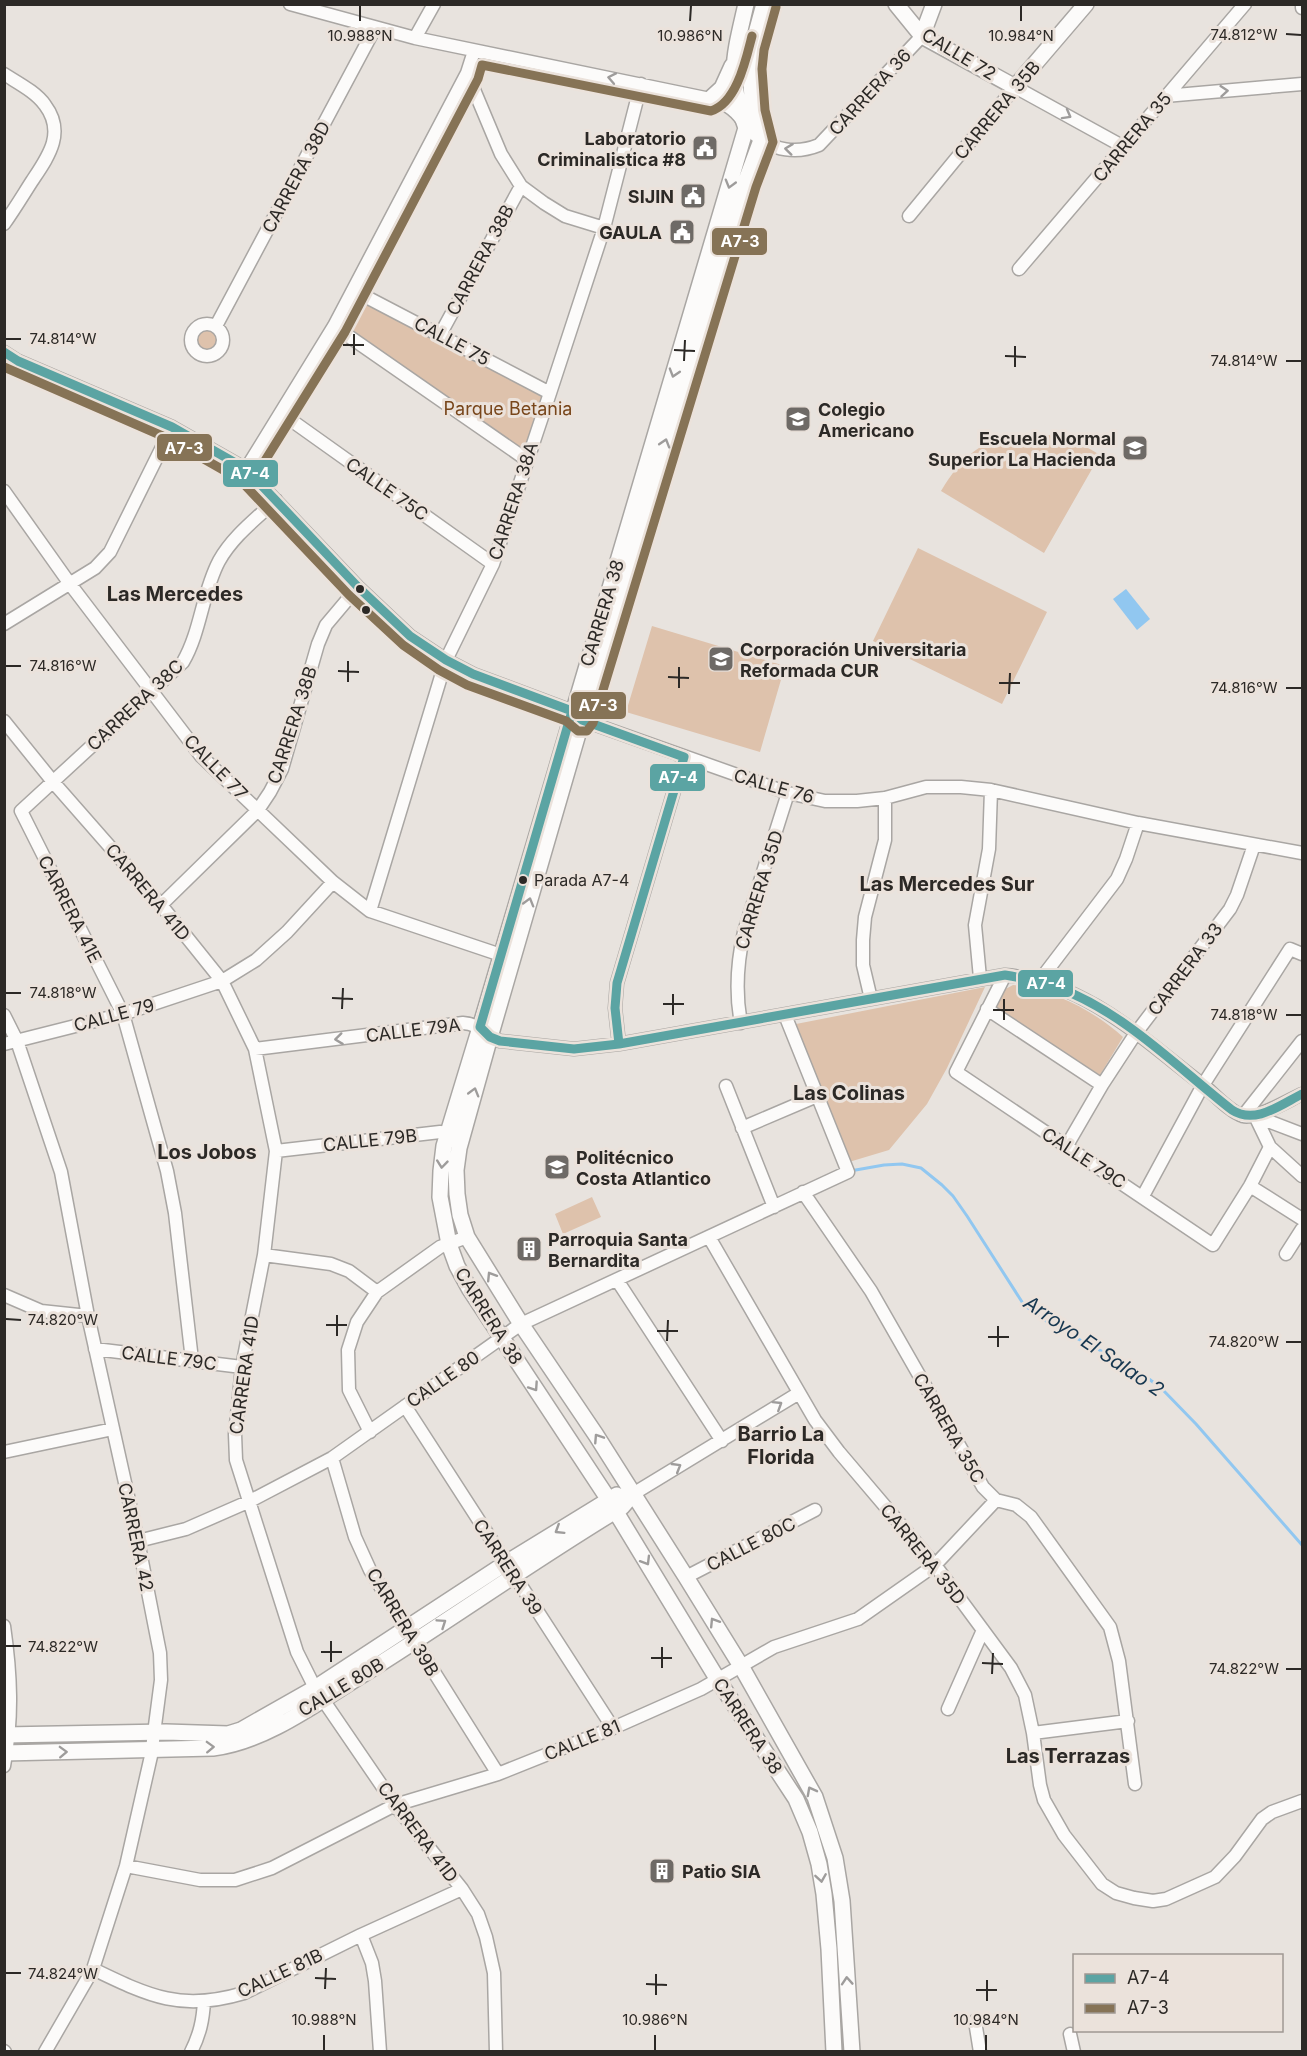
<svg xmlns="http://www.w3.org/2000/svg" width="1307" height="2056" viewBox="0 0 1307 2056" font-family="Inter,sans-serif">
	<rect width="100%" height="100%" fill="#e8e3de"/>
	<path fill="#dec2ac" d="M 353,290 L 550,393 L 527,460 L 334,326 Z
		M193 341a13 13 0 1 1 26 0a13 13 0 1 1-26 0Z
		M 1030,433 C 1059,435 1076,440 1100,455 L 1044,553 L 941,491 C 965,452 984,438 1030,433 Z
		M 918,548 L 1047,612 L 1002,704 L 873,641 Z
		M 652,626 L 785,666 L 760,752 L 626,712 Z
		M 1013,985 C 1051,989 1095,1011 1123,1037 L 1100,1075 L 993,1009 L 1000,992 Z
		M 985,987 L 947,1068 L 927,1104 L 889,1150 L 849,1162 L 796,1024 Z
		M 592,1197 L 601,1217 L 563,1234 L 555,1214 Z"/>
	<path fill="#91c7f0" d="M 1126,589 L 1150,619 L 1137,630 L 1113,599 Z"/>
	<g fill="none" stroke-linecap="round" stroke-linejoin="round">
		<path stroke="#91c7f0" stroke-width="3" d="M 850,1171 L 884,1165 L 902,1164 L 921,1168 L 942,1185 L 953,1196 L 967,1216 L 1024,1305 L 1053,1326 L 1111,1356 L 1149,1379 L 1162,1389 L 1196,1424 L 1302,1545"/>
		<g stroke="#a9a6a3" stroke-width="15">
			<path id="minor" d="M 290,4 L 415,38 L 710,99 C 724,103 733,108 742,120
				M 1302,4 L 1302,8
				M 415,38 L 434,4
				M 467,73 L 501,154 L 521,186 L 544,203 L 565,216 L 604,228
				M 4,74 C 18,83 36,92 45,105 C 66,133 48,157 32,181 C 23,195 14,210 4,224
				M 1165,96 L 1302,84
				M 755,135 C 774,151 797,154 819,145 L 922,36
				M 909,216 L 1015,87 L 1124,147
				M 1019,269 L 1245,4
				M 353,290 L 550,393
				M191 340a16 16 0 1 1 32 0a16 16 0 1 1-32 0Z
				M 216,326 L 375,28
				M 334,326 L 527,460
				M 440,335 L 521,186
				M 4,352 L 18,361 L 172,427 L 246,469 L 358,587 L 410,636 L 446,660 L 473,674 L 572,711 L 582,720 L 788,793 L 825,801 L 857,801 L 885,798 L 926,787 L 961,787 L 991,790 L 1138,823 L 1302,853
				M 281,413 L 493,564
				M 246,469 L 334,326 L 467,73 L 474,51
				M 4,491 L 70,584 L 201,756 L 333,882 L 370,911 L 501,955
				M 4,624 L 95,568 L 110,552 L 172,427
				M 4,721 L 54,783 L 161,905 L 222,981 L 255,1049 L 276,1151 L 264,1255 L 242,1367 L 235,1434 L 236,1460 L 297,1652 L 315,1688 L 395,1805 L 462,1889 L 478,1914 L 486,1937 L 494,1973 L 496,2052
				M 161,905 L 258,810 L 270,792 L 282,769 L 318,644 L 326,625 L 358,587
				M 370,911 L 446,660 L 493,564 L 550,393 L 604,228 L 641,84
				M 1005,975 L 956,1072 L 1213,1245 L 1250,1186 L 1270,1147
				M 980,978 L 975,925 L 989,849 L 991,790
				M 1040,980 L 1117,879 L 1126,859 L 1138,823
				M 871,999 L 863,965 L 863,940 L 865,917 L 885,840 L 885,798
				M 987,1009 L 1102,1085
				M 4,1015 L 17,1041 L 61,1172 L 88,1316 L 138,1541 L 160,1653 L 161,1680 L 151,1756 L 126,1866 L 93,1969 L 45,2052
				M 741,1023 C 735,992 737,963 744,932 L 788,793
				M 4,1044 L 123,1014 L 222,981 L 256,960 L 287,932 L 333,882
				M 619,1044 L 615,1008 L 617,983 L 684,757
				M 255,1049 L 463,1023 C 481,1024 484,1036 500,1041 L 574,1049 L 619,1044 L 1005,975 C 1082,981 1141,1037 1199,1082 C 1212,1091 1228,1111 1243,1116 C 1256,1120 1289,1100 1302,1094
				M 726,1086 L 774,1207
				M 1243,1116 L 1302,1041
				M 1255,1116 L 1270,1147 L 1302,1176
				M 1255,1116 L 1302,1134
				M 742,1128 L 817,1096
				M 1066,1147 L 1102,1085 L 1136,1033 L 1230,909 L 1237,895 L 1254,845
				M 276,1151 L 440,1132 L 454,1133
				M 1250,1186 L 1302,1219
				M 803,1192 L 871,1291 L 983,1487 L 996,1500 L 1016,1505 L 1031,1517 L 1110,1627 L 1119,1661 L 1135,1784
				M 1143,1196 L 1203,1085 L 1290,949 L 1302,954
				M 709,1237 L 815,1420 L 839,1452 L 935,1565 L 1011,1668 L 1025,1695 L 1033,1733 L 1040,1785 L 1044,1800 L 1064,1835 L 1102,1884 L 1116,1893 L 1134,1898 L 1153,1901 L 1166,1899 L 1215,1877 L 1235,1856 L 1262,1819 L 1272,1812 L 1302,1801
				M 1286,1254 L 1302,1229
				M 264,1255 L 331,1264 L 349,1271 L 377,1292
				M 617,1280 L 722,1441
				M 4,1295 L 41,1311 L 88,1316
				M 95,1349 L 242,1367
				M 192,1360 L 175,1213 L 167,1171 L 123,1014 L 21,811 L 183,662 C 201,631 202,593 219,561 C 233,536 256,519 276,500
				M 405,1406 L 613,1728
				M 370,1432 L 349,1390 L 348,1350 L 357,1322 L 377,1292 L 440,1247 L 467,1237
				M 4,1452 L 113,1429
				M 332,1458 L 355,1537 L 370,1570 L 498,1774
				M 633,1494 L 799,1393
				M 138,1541 L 186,1529 L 250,1501 L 332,1458 L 521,1324 L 848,1172 L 785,1015
				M 686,1577 L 815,1510
				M 4,1626 C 11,1674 13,1718 4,1766
				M 948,1709 L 983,1630
				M 1033,1733 L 1128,1721
				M 126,1866 L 200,1880 L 235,1880 L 272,1868 L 395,1805 L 498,1774 L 613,1728 L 701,1689 L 774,1647 L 858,1619 L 935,1565 L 996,1500
				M 361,1935 L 372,1963 L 375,1981 L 380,2052
				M 93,1969 C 149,1996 181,2012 244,1993 L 361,1935 L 462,1889
				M 975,2021 L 980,2052
				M 1070,2034 L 1074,2052
				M 4,2051 L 5,2052
				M 191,2052 C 200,2034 203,2020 204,2001"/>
		</g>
		<g stroke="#a9a6a3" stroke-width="18">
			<path id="major" d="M 746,4 C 734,57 727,75 746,128 L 482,1021 L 444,1146 L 441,1171 L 440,1197 L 449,1244 L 457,1266 L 469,1288 L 605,1494 L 718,1680 L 796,1799 L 810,1832 L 819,1864 L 824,1894 L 829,1949 L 834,2052
				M 764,4 L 752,48 L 750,69 L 753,112 L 761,140 L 745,183 L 582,720 L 488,1044 L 459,1148 L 456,1170 L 457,1194 L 460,1215 L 467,1237 L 521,1324 L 596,1435 L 686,1577 L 741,1666 L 815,1797 L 835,1858 L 842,1901 L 852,2052
				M 896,4 L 922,36 L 1015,87 L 1086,4
				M 922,36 L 934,4
				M 710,99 L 722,88 L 732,66
				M 4,1735 L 166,1732 L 228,1734 L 241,1730 L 315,1688 L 506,1563 L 617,1495
				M 4,1753 L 213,1748 C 265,1742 318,1702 362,1675 C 450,1620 534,1560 622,1507 L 633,1494"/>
		</g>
		<use href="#minor" stroke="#fcfbfa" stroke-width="12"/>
		<use href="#major" stroke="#fcfbfa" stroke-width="15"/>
		<g stroke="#ebe2db" stroke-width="14">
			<path id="bus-1" d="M 4,352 L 18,361 L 172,427 L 246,469 L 358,587 L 410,636 L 446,660 L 473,674 L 572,711 L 582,720 L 684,757 L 617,983 L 615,1008 L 619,1044
				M 572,711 L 480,1027 L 490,1037 L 500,1041 L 574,1049 L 619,1044 L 1005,975 C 1023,978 1041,981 1059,988 C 1125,1013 1177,1067 1232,1110 C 1255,1125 1280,1105 1302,1094"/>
		</g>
		<g stroke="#ebe2db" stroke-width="14">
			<path id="bus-2" d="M 4,367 L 167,438 L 239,479 L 349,595 L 403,645 L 439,670 L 467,685 L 566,721 L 578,731 L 587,731 L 593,723 L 756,187 L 773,142 L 765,110 L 762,69 L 764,50 L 776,7
				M 256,475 L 345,332 L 478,79 L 482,65 L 711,111 C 737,103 746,59 752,36"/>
		</g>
		<use href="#bus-1" stroke="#5ba4a3" stroke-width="9"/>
		<use href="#bus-2" stroke="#867356" stroke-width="9"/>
	</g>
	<defs><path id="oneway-chevron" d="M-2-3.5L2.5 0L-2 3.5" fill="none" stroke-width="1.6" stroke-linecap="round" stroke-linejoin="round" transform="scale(1.5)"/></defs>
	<g stroke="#9e9c9b">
		<use href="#oneway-chevron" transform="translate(612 78) rotate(-169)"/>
		<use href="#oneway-chevron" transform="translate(1224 91) rotate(-5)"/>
		<use href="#oneway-chevron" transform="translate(1067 115) rotate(29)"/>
		<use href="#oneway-chevron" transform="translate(789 149) rotate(-173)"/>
		<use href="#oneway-chevron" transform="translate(730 184) rotate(106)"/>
		<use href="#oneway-chevron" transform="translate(674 373) rotate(107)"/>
		<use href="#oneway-chevron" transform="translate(665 443) rotate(-73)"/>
		<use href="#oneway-chevron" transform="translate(529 902) rotate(-74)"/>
		<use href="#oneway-chevron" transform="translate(339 1039) rotate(173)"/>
		<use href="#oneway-chevron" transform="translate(474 1092) rotate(-74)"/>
		<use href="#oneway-chevron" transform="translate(442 1164) rotate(96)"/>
		<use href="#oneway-chevron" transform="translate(491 1276) rotate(-122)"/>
		<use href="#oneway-chevron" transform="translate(534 1387) rotate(56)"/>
		<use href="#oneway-chevron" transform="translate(778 1405) rotate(-32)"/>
		<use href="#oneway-chevron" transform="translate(598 1438) rotate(-123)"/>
		<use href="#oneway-chevron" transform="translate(677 1467) rotate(-31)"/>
		<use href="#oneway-chevron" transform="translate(559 1530) rotate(148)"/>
		<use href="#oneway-chevron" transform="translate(646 1561) rotate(59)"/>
		<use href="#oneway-chevron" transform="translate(714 1622) rotate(-122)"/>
		<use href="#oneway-chevron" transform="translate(442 1623) rotate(-34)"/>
		<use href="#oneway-chevron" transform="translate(210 1747) rotate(-2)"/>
		<use href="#oneway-chevron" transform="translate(63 1752) rotate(-2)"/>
		<use href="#oneway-chevron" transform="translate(811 1791) rotate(-118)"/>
		<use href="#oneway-chevron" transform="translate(821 1878) rotate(81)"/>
		<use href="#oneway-chevron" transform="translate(847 1981) rotate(-94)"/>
	</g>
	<path fill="none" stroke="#2c2926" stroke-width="2" d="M 360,21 L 360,6M 690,21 L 691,6M 1021,21 L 1021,6M 1286,34 L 1301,35M 6,339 L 21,339M 343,345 L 364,345M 674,350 L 695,351M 354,355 L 354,334M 1005,356 L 1026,357M 684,361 L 685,340M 1286,361 L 1301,361M 1015,367 L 1015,346M 6,666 L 21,666M 338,671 L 359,672M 668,677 L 689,678M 348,682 L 348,661M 999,683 L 1020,683M 679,688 L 679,667M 1286,688 L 1301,688M 1009,694 L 1010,673M 6,993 L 21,993M 332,998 L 353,999M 663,1004 L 684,1004M 342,1009 L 343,988M 993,1010 L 1014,1010M 673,1015 L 673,994M 1286,1015 L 1301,1015M 1004,1020 L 1004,999M 6,1319 L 21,1320M 326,1325 L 347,1325M 657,1331 L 678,1331M 337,1336 L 337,1315M 988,1337 L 1009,1337M 667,1341 L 668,1320M 1286,1342 L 1301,1342M 998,1347 L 998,1326M 6,1646 L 21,1646M 321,1652 L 342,1652M 651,1658 L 672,1658M 331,1662 L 331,1641M 982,1663 L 1003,1664M 662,1668 L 662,1647M 1286,1669 L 1301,1669M 992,1674 L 993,1653M 6,1973 L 21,1973M 315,1978 L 336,1979M 646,1984 L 667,1985M 325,1989 L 326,1968M 976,1990 L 997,1990M 656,1995 L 656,1974M 987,2001 L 987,1980M 324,2050 L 324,2035M 655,2050 L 655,2035M 986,2050 L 986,2035"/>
	<defs>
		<g id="civic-square" transform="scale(1.35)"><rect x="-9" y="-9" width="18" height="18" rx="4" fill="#6e6a66" stroke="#ebe2db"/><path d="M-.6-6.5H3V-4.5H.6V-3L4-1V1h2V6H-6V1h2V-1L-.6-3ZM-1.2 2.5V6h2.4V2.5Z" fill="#fff"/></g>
		<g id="school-square" transform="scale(1.35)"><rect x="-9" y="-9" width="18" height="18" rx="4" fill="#6e6a66" stroke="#ebe2db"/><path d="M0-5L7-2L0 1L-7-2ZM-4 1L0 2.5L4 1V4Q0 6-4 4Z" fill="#fff"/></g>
		<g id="university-square" transform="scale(1.35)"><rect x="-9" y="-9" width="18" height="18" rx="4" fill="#6e6a66" stroke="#ebe2db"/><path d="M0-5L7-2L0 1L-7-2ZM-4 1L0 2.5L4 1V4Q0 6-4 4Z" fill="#fff"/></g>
		<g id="building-square" transform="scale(1.35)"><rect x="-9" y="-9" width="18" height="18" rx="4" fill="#6e6a66" stroke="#ebe2db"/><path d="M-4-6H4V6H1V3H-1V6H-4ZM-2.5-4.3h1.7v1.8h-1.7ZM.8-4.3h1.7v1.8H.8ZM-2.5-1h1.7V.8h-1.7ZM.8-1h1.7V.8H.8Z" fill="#fff"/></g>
	</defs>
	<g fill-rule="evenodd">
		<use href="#civic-square" x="705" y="148"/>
		<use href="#civic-square" x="693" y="196"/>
		<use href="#civic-square" x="682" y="232"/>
		<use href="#school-square" x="798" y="419"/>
		<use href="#school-square" x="1135" y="448"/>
		<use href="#university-square" x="721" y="659"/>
		<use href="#university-square" x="557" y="1167"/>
		<use href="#building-square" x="529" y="1249"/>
		<use href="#building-square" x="662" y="1871"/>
	</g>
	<g fill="#2c2926" stroke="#ebe2db" stroke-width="2">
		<circle cx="360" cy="589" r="5"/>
		<circle cx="366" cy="610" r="5"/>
		<circle cx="523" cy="880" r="5"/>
	</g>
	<g text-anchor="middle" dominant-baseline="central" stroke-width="6" stroke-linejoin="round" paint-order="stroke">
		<g font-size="16" fill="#2c2926" stroke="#ebe2db" text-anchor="start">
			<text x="534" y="880">Parada A7-4</text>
		</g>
		<g font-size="18" fill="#2c2926" stroke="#ebe2db">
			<text transform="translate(959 54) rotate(31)">CALLE 72</text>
			<text transform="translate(870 92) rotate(-47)">CARRERA 36</text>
			<text transform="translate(997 110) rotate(-50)">CARRERA 35B</text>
			<text transform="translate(1132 137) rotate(-50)">CARRERA 35</text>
			<text transform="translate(296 177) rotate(-62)">CARRERA 38D</text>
			<text transform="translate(480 260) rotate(-62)">CARRERA 38B</text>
			<text transform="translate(452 341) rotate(28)">CALLE 75</text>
			<text transform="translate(387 489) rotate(35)">CALLE 75C</text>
			<text transform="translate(513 501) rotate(-72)">CARRERA 38A</text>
			<text transform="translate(602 613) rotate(-73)">CARRERA 38</text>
			<text transform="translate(135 705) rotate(-43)">CARRERA 38C</text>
			<text transform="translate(292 725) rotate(-72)">CARRERA 38B</text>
			<text transform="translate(216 767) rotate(46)">CALLE 77</text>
			<text transform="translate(774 786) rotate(16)">CALLE 76</text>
			<text transform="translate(759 890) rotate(-73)">CARRERA 35D</text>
			<text transform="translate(148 892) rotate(50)">CARRERA 41D</text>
			<text transform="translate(70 909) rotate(63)">CARRERA 41E</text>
			<text transform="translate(1185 969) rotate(-53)">CARRERA 33</text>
			<text transform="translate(114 1015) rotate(-15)">CALLE 79</text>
			<text transform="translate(413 1030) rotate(-7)">CALLE 79A</text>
			<text transform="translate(370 1140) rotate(-6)">CALLE 79B</text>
			<text transform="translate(1084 1158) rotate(33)">CALLE 79C</text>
			<text transform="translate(489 1316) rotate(58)">CARRERA 38</text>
			<text transform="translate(169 1358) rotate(7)">CALLE 79C</text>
			<text transform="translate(244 1375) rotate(-82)">CARRERA 41D</text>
			<text transform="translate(443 1379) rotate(-35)">CALLE 80</text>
			<text transform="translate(949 1428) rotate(60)">CARRERA 35C</text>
			<text transform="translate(136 1537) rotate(78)">CARRERA 42</text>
			<text transform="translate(751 1544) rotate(-27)">CALLE 80C</text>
			<text transform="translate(923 1554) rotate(51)">CARRERA 35D</text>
			<text transform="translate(508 1567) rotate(57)">CARRERA 39</text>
			<text transform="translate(403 1622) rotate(59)">CARRERA 39B</text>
			<text transform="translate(341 1687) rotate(-31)">CALLE 80B</text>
			<text transform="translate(748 1726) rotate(57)">CARRERA 38</text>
			<text transform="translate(582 1740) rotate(-22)">CALLE 81</text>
			<text transform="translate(418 1832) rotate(53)">CARRERA 41D</text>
			<text transform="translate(280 1973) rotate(-25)">CALLE 81B</text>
		</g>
		<g font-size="18" font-weight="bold" fill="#2c2926" stroke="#ebe2db" text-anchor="start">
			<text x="686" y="138" text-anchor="end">Laboratorio<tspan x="686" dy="21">Criminalistica #8</tspan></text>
			<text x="674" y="196" text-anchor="end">SIJIN</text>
			<text x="662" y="232" text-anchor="end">GAULA</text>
			<text x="818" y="409">Colegio<tspan x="818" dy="21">Americano</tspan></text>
			<text x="1116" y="438" text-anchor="end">Escuela Normal<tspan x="1116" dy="21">Superior La Hacienda</tspan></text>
			<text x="740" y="649">Corporación Universitaria<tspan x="740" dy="21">Reformada CUR</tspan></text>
			<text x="576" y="1157">Politécnico<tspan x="576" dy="21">Costa Atlantico</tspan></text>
			<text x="548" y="1239">Parroquia Santa<tspan x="548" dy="21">Bernardita</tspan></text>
			<text x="682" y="1871">Patio SIA</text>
		</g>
		<g font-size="18" fill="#78461b" stroke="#ebe2db">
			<text x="508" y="408">Parque Betania</text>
		</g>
		<g font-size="20" font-weight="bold" fill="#2c2926" stroke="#ebe2db">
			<text x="175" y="594">Las Mercedes</text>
			<text x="947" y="884">Las Mercedes Sur</text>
			<text x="849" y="1093">Las Colinas</text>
			<text x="207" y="1152">Los Jobos</text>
			<text x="781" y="1434">Barrio La<tspan x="781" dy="23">Florida</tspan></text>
			<text x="1068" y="1756">Las Terrazas</text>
		</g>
		<g font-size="20" font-style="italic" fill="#163750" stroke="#ebe2db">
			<text transform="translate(1094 1346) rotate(34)">Arroyo El Salao 2</text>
		</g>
	</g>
	<g font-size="15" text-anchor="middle" fill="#2c2926" stroke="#ebe2db" stroke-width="6" stroke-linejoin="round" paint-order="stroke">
		<text x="1244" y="40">74.812°W</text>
		<text x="360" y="41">10.988°N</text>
		<text x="690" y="41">10.986°N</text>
		<text x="1021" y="41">10.984°N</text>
		<text x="63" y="344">74.814°W</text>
		<text x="1244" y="366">74.814°W</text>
		<text x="63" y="671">74.816°W</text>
		<text x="1244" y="693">74.816°W</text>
		<text x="63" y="998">74.818°W</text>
		<text x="1244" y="1020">74.818°W</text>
		<text x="63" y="1325">74.820°W</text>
		<text x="1244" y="1347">74.820°W</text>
		<text x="63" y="1652">74.822°W</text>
		<text x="1244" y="1674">74.822°W</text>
		<text x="63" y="1979">74.824°W</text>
		<text x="324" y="2025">10.988°N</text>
		<text x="655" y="2025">10.986°N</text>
		<text x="986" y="2025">10.984°N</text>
	</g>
	<g stroke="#ebe2db" stroke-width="2">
		<rect x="711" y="227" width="57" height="29" rx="6" fill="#867356"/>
		<rect x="156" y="433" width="57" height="29" rx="6" fill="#867356"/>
		<rect x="222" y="459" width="57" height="29" rx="6" fill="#5ba4a3"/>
		<rect x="570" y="691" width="57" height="29" rx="6" fill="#867356"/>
		<rect x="649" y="763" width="57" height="29" rx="6" fill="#5ba4a3"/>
		<rect x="1017" y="969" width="57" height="29" rx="6" fill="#5ba4a3"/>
	</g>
	<g font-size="16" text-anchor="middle" font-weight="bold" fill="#fff">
		<text x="740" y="247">A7-3</text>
		<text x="184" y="454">A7-3</text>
		<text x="250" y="479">A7-4</text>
		<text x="598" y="711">A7-3</text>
		<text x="678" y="783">A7-4</text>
		<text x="1046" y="989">A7-4</text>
	</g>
	<rect width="1307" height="2056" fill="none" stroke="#2c2926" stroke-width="12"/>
	<rect x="1073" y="1954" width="210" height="78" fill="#ebe2db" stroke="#9f9893" stroke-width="1.5"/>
	<rect x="1085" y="1974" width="30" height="9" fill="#5ba4a3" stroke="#9f9893" stroke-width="1.5"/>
	<text x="1127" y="1984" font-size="18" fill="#2c2926">A7-4</text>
	<rect x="1085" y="2004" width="30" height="9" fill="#867356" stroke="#9f9893" stroke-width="1.5"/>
	<text x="1127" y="2014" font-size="18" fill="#2c2926">A7-3</text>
</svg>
